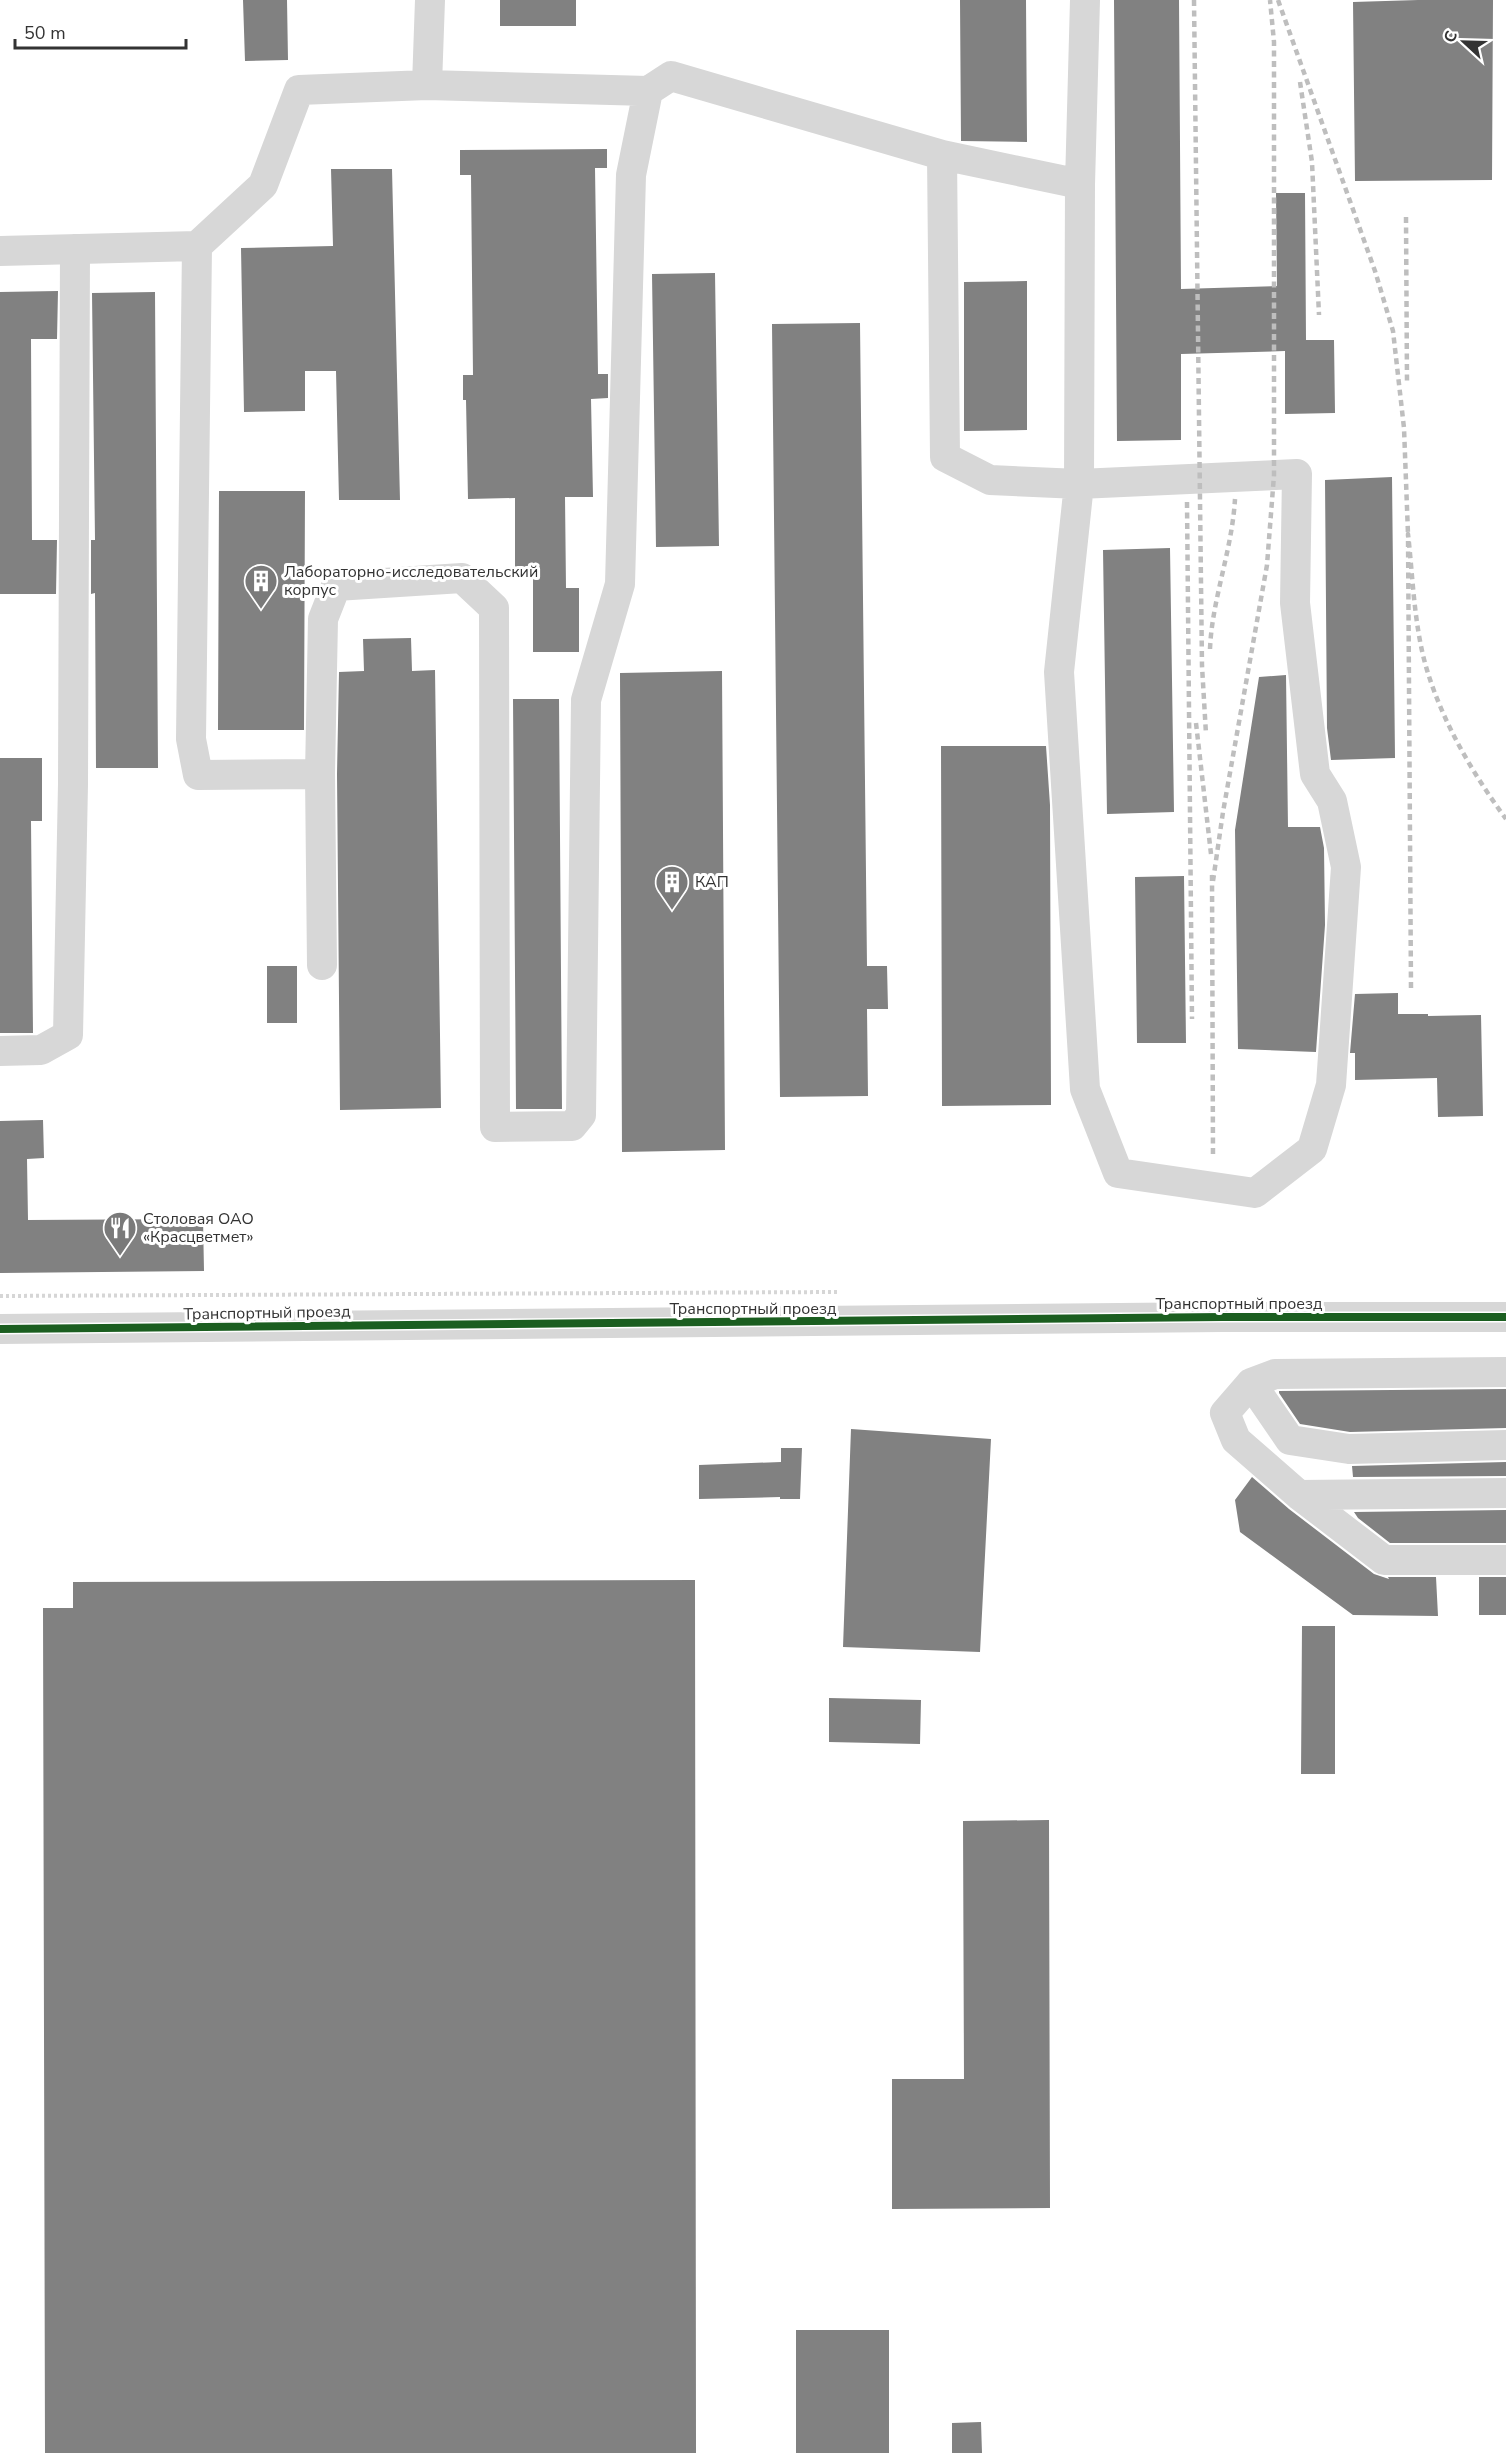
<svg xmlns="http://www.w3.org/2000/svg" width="1506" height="2453" viewBox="0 0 1506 2453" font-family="'Nunito Sans',sans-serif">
	<rect width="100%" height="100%" fill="#fff"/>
	<path fill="#818181" d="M 243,0 L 287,0 L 288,60 L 245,61 Z
		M 500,0 L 576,0 L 576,26 L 500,26 Z
		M 960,0 L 1026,0 L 1027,142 L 961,141 Z
		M 1114,0 L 1179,0 L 1181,289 L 1277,286 L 1276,193 L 1305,193 L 1306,340 L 1334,340 L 1335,413 L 1285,414 L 1285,351 L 1181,354 L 1181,440 L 1117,441 Z
		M 1418,0 L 1493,0 L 1492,180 L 1355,181 L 1353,2 Z
		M 607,149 L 607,168 L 595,168 L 598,374 L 608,374 L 608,398 L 591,399 L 593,497 L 565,497 L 566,588 L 579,588 L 579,652 L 533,652 L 533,578 L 515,578 L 515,498 L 468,499 L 466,400 L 463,400 L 463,375 L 473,375 L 471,175 L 460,175 L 460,150 Z
		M 331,169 L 392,169 L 400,500 L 339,500 L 336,371 L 305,371 L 305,411 L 244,412 L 241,248 L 333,246 Z
		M 715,273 L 719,546 L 656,547 L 652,274 Z
		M 1027,281 L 1027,430 L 964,431 L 964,282 Z
		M 58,291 L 57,339 L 31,339 L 32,540 L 57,540 L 56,594 L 0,594 L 0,292 Z
		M 155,292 L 158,768 L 96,768 L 95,593 L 91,594 L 91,540 L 95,540 L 92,293 Z
		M 860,323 L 867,966 L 887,966 L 888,1009 L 867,1009 L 868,1096 L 780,1097 L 772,324 Z
		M 1392,477 L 1395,758 L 1331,760 L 1327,728 L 1325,480 Z
		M 219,491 L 305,491 L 304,730 L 218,730 Z
		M 1170,548 L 1174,812 L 1107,814 L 1103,550 Z
		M 411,638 L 412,671 L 435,670 L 441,1108 L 340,1110 L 337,774 L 339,672 L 364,671 L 363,639 Z
		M 722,671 L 725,1150 L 622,1152 L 620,673 Z
		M 1286,675 L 1288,827 L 1320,827 L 1324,848 L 1325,925 L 1316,1052 L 1238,1049 L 1235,830 L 1259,677 Z
		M 513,699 L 559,699 L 562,1109 L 516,1109 Z
		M 941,746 L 1046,746 L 1050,805 L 1051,1105 L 942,1106 Z
		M 0,758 L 42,758 L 42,821 L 31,821 L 33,1033 L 0,1033 Z
		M 1184,876 L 1186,1043 L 1137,1043 L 1135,877 Z
		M 267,966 L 297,966 L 297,1023 L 267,1023 Z
		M 1398,993 L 1398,1014 L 1428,1014 L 1428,1016 L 1481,1015 L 1483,1116 L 1438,1117 L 1437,1078 L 1355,1080 L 1355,1053 L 1350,1053 L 1355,994 Z
		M 43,1120 L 44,1158 L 27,1159 L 28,1220 L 203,1219 L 204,1271 L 0,1273 L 0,1121 Z
		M 1506,1389 L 1506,1428 L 1350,1432 L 1300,1424 L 1279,1393 L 1279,1391 Z
		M 851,1429 L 991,1439 L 980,1652 L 843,1647 Z
		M 781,1448 L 802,1448 L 800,1499 L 780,1499 L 780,1497 L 699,1499 L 699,1465 L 781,1462 Z
		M 1506,1462 L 1506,1476 L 1353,1477 L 1352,1466 Z
		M 1252,1477 L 1289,1509 L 1374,1574 L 1389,1579 L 1388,1577 L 1436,1577 L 1438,1616 L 1353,1615 L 1240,1532 L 1235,1500 Z
		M 1506,1510 L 1506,1543 L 1390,1543 L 1358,1518 L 1354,1512 Z
		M 1479,1577 L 1506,1577 L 1506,1615 L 1479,1615 Z
		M 695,1580 L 696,2453 L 45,2453 L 43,1608 L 73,1608 L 73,1582 Z
		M 1302,1626 L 1335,1626 L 1335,1774 L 1301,1774 Z
		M 829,1698 L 921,1700 L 920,1744 L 829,1742 Z
		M 1049,1820 L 1050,2208 L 892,2209 L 892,2079 L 964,2079 L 963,1821 Z
		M 796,2330 L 889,2330 L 889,2453 L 796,2453 Z
		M 981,2422 L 982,2453 L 952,2453 L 952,2423 Z"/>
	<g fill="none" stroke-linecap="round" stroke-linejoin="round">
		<path stroke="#d6d6d6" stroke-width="4" stroke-dasharray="3 3" stroke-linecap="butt" d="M 0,1296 L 839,1292"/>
		<path stroke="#d7d7d7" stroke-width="30" d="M 427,85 L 430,0
			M 942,155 L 945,457 L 990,480 L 1079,484 L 1297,474 L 1295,603 L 1315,774 L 1332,801 L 1346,867 L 1331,1085 L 1312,1149 L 1255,1193 L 1118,1173 L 1085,1089 L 1059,672 L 1079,484 L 1080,184 L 1085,0
			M 0,251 L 197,246
			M 320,774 L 198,775 L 191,739 L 197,246 L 263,185 L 299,90 L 427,85 L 648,91
			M 322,965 L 320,774 L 323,619 L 336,586 L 462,578 L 494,608 L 495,1127 L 572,1126 L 581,1115 L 586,700 L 620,584 L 631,175 L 648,91 L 671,76 L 942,155 L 1080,184
			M 0,1051 L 41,1050 L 68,1035 L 73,784 L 75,249
			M 0,1329 L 1222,1317 L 1506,1317
			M 1506,1372 L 1275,1374 L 1251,1383 L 1225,1413 L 1236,1440 L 1299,1495 L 1384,1560 L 1506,1560
			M 1251,1383 L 1290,1440 L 1349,1449 L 1506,1445
			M 1299,1495 L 1506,1493"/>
		<path stroke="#bebebe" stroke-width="4.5" stroke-dasharray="6 4.5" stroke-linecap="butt" d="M 1194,0 L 1202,666 L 1206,734
			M 1278,0 L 1375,271 L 1393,331 L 1404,428 L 1408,534
			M 1300,82 L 1312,162 L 1319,315
			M 1406,217 L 1407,382
			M 1187,502 L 1192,1019
			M 1210,649 C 1212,599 1232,551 1235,499
			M 1196,723 L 1211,854
			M 1212,875 L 1213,1157
			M 1213,881 L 1223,812 L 1267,565 L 1274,475 L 1274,42 L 1270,0
			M 1411,988 L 1408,534 C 1413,578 1414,627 1427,670 C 1443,723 1473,774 1506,819"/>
		<g stroke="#fff" stroke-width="11">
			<path id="cycleway" d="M 0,1329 L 1222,1317 L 1506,1317"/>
		</g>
		<use href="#cycleway" stroke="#1b5e20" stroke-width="8"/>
	</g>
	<defs>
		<g id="building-pin" transform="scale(1.725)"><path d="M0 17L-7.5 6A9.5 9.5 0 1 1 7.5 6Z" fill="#7a7a7a" stroke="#fff"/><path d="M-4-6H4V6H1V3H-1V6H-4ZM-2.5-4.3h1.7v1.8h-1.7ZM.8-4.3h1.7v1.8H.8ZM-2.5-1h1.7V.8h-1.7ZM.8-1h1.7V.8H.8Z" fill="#fff"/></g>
		<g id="restaurant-pin" transform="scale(1.725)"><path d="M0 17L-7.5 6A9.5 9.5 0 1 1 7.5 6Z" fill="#7a7a7a" stroke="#fff"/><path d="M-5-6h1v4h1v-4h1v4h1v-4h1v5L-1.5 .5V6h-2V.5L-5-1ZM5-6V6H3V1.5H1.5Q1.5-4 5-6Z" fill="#fff"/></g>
	</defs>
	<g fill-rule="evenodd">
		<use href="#building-pin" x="261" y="581"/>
		<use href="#building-pin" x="672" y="882"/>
		<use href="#restaurant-pin" x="120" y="1228"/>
	</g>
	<g text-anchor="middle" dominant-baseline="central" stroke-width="6" stroke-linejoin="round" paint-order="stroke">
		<g font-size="16" fill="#333" stroke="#fff" text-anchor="start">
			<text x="284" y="572">Лабораторно-исследовательский<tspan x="284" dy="18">корпус</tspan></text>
			<text x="695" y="882">КАП</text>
			<text x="143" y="1219">Столовая ОАО<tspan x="143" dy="18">«Красцветмет»</tspan></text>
		</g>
		<g font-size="16" fill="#333" stroke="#fff">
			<text x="1239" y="1304">Транспортный проезд</text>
			<text x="753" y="1309">Транспортный проезд</text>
			<text transform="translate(267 1313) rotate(-1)">Транспортный проезд</text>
		</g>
	</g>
	<g transform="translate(1464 42) rotate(292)" stroke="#ffffff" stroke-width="4.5" paint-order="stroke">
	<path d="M0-4.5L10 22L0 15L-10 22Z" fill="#333333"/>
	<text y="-9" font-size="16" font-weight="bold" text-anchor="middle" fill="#333333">С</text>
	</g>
	<path d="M15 39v9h171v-9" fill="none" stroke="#333333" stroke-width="3"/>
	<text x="24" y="39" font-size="18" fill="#333333" stroke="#ffffff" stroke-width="4.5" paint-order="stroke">50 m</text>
</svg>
